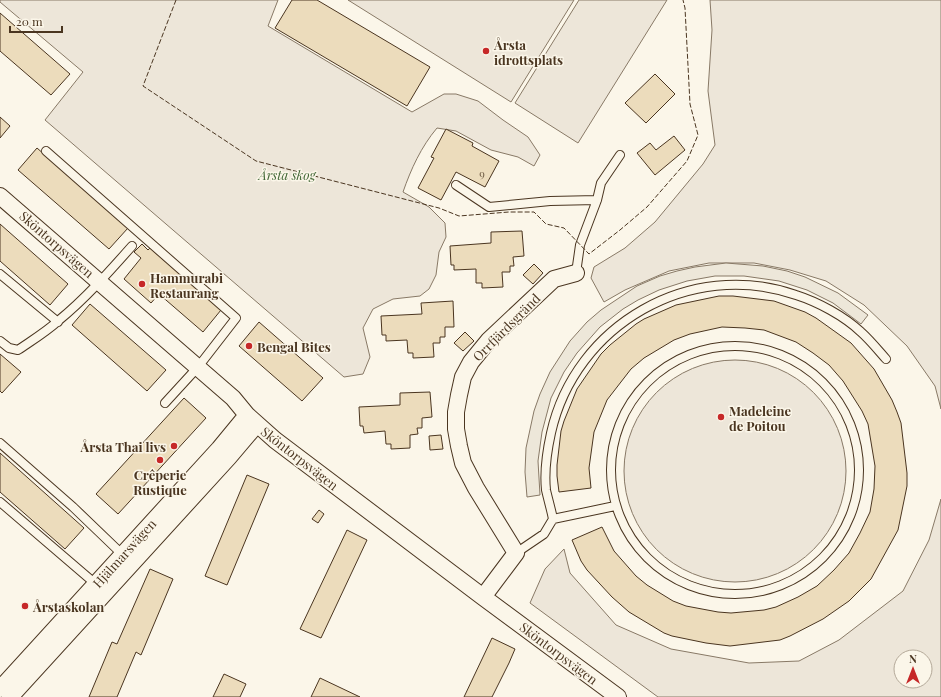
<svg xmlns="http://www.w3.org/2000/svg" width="941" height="697" viewBox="0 0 941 697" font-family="'Playfair Display',serif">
	<rect width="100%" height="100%" fill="#fbf6e9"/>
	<path fill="#ede6d9" stroke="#887966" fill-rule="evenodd" d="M 0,0 L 278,0 L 268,26 L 412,112 L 444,94 L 456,94 L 478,101 L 503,120 L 528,137 L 540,155 L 534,166 L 518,157 L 491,150 L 456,131 L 437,128 C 421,147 411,169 403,192 L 429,207 L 445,223 L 446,237 L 439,252 L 436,275 L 429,289 L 420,296 L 393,299 L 373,309 L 363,328 L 370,357 L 363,374 L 344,377 L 45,120 L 83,72 L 0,2 Z
		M 348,0 L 574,0 L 511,102 Z
		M 579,0 L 667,0 L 578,143 L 515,103 Z
		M 710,0 L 941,0 L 941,409 L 935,386 L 907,346 L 864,305 L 826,281 L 790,270 L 754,263 L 709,263 L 669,271 L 625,290 L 604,302 L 591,278 L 594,267 L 625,248 L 655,222 L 703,164 L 715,145 L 708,91 L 712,30 Z
		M624 471a111 111 0 1 1 222 0a111 111 0 1 1-222 0Z
		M 941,499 L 941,697 L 658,697 L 530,603 L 545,569 L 564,549 L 570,573 L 616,625 L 671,649 L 749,663 L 799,661 L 839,640 L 903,591 L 929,540 ZM 901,657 L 925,657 L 925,681 L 901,681 Z"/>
	<path fill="#ede7d9" stroke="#887966" d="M 726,263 L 763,266 L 787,271 L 805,277 L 838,293 L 868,315 L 861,324 L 833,303 L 807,290 L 779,281 L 744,276 L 715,276 L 687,281 L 659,290 L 638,300 L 623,309 L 600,327 L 577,353 L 564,372 L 551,398 L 542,432 L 538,461 L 540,495 L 527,497 L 525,472 L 526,448 L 534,411 L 540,394 L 550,372 L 570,341 L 587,322 L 601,310 L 637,286 L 660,276 L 677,271 L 695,267 Z"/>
	<path fill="#ecdcbc" stroke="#4a3520" d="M 292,0 L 317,0 L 430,67 L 407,106 L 275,28 Z
		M 0,13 L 70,74 L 51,95 L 0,51 Z
		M 655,74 L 675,94 L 646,123 L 625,103 Z
		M 0,117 L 10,126 L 0,138 Z
		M 446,129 L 473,143 L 472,146 L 499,161 L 485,187 L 456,172 L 441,200 L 418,188 L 434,158 L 431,157 Z
		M 674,136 L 685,150 L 655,175 L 637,153 L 650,143 L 656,150 Z
		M 37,148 L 128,228 L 109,249 L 18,170 Z
		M 0,224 L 68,284 L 50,305 L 0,261 Z
		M 522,231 L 524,256 L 513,257 L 514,266 L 510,266 L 510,272 L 502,272 L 503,287 L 482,288 L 482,283 L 476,283 L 476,269 L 454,270 L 454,265 L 451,265 L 450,246 L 491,243 L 491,232 Z
		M 142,244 L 148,250 L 150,248 L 221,310 L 203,332 L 159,294 L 151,303 L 124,279 L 141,258 L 134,252 Z
		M 534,264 L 543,273 L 533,284 L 523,275 Z
		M 719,296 L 733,296 L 774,301 L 805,312 L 816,318 L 851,343 L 874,369 L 892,400 L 897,412 L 901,423 L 907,473 L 907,486 L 898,530 L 871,579 L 849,601 L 823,619 L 790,636 L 780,640 L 730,646 L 706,643 L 672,636 L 664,633 L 629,612 L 612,597 L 587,570 L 581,561 L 572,540 L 602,527 L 614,551 L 636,576 L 647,585 L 673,601 L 686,606 L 718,612 L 731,613 L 764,610 L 776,607 L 798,597 L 817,586 L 834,570 L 849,553 L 860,533 L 870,512 L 874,489 L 875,466 L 868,424 L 862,411 L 843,381 L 829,365 L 813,353 L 796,342 L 764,330 L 745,328 L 722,327 L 690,334 L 674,340 L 644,358 L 631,369 L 607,400 L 594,432 L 589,468 L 591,488 L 559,492 L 557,476 L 557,465 L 561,431 L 564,421 L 577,389 L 601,354 L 610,345 L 636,324 L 644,319 L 676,305 Z
		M 453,301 L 454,327 L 445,327 L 445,337 L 440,337 L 440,343 L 433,343 L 434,357 L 413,358 L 413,353 L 408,353 L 407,340 L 386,341 L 386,335 L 382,335 L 381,316 L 422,314 L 421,303 Z
		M 90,304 L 166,370 L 147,391 L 72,325 Z
		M 259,322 L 323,378 L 302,401 L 239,346 Z
		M 465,332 L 474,341 L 463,351 L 454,343 Z
		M 0,354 L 21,372 L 2,393 L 0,391 Z
		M 430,392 L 432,417 L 422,418 L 422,428 L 417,428 L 418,434 L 410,435 L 410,448 L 391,449 L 391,444 L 386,444 L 385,431 L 364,433 L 363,426 L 360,426 L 359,407 L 400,405 L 400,393 Z
		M 184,398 L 206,418 L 118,514 L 96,494 Z
		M 441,435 L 443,449 L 430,450 L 429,436 Z
		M 0,453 L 84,528 L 65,549 L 0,492 Z
		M 247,475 L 269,484 L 227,585 L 205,576 Z
		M 319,510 L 324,514 L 318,523 L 312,519 Z
		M 347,530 L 367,540 L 321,638 L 300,629 Z
		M 150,569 L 173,579 L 141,655 L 136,652 L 117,697 L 89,697 L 112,642 L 117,644 Z
		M 492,638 L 515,649 L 509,663 L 492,697 L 464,697 Z
		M 224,674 L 246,684 L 240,697 L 213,697 Z
		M 320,678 L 360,697 L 311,697 Z"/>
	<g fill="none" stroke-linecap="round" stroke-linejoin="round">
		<g stroke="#4a3520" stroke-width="10">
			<path id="service" d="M 46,151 L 236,318 L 198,367 L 165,403
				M 456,185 L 489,207 L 550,201 L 597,200
				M 576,273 L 580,245 L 597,200 L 601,183 L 620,155
				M 0,274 L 58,322
				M 0,341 L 9,348 L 18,350 C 31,341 46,332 58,321 C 85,299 109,272 132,246
				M611 470a124 124 0 1 1 248 0a124 124 0 1 1-248 0Z
				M 0,443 L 73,507 L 124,556
				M 0,502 L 98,586
				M 553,519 C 551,509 548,499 546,490 C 544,471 547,451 551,433 C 575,325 690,258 796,295 C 818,302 844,316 861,332 C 870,340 878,350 886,359
				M 516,553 L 544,534 L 553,519 L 615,506"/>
		</g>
		<g stroke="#4a3520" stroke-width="18">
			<path id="minor" d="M 0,196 L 233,398 L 247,415 L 275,440 L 483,597 L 618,697
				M 483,597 L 516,553 L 476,488 L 463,463 L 459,446 L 456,429 L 456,412 L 459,395 L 463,377 L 471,362 L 489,340 L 554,279 L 576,273
				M 0,689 L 219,449 L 247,415
				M 10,697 L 229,457 L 257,424"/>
		</g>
		<use href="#service" stroke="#fbf6e9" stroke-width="8"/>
		<use href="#minor" stroke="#fbf6e9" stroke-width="16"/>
		<path stroke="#4a3520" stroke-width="1" stroke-dasharray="5 2" stroke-linecap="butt" d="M 176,0 L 143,86 L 256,161 L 439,208 L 459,216 L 509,212 L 534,212 L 546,224 L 564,228 L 589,254 L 620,230 L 647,207 L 687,161 L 698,135 L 690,104 L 685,8 L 683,0"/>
	</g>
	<g fill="#c62828" stroke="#fbf6e9" stroke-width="1.5">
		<circle cx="486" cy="51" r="4"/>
		<circle cx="142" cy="284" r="4"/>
		<circle cx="249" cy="346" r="4"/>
		<circle cx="721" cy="417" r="4"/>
		<circle cx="174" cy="446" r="4"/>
		<circle cx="160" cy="460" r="4"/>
		<circle cx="25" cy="606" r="4"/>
	</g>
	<g text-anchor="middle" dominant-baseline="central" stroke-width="3" stroke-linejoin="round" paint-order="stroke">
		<g font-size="11" fill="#725f47">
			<text x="482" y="173">9</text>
		</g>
		<g font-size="13" font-weight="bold" fill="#4a3520" stroke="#fbf6e9" text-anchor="start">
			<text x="494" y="44">Årsta<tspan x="494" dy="15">idrottsplats</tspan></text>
			<text x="150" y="277">Hammurabi<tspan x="150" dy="15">Restaurang</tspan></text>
			<text x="257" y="346">Bengal Bites</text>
			<text x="729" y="410">Madeleine<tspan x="729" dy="15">de Poitou</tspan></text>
			<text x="166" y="446" text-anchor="end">Årsta Thai livs</text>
			<text x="160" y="474" text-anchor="middle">Crêperie<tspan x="160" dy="15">Rustique</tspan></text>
			<text x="33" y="606">Årstaskolan</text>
		</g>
		<g font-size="13" font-style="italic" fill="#436837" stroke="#fbf6e9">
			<text x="287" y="174">Årsta skog</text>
		</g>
		<g font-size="13" fill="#4a3520" stroke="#fbf6e9">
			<text transform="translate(57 244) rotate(41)">Sköntorpsvägen</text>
			<text transform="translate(506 327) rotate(-45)">Orrfjärdsgränd</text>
			<text transform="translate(300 458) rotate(38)">Sköntorpsvägen</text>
			<text transform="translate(124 553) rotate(-48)">Hjälmarsvägen</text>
			<text transform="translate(559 653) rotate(37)">Sköntorpsvägen</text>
		</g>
	</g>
	<g transform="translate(913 669)"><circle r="19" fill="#fbf6e9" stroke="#b4a999"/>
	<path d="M0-3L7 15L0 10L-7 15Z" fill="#c62828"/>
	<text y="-6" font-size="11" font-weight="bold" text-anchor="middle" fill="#4a3520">N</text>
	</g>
	<path d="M10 26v6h52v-6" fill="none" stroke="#4a3520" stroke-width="2"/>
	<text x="16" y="26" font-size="12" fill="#4a3520" stroke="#fbf6e9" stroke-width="3" paint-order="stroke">20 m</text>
</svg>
